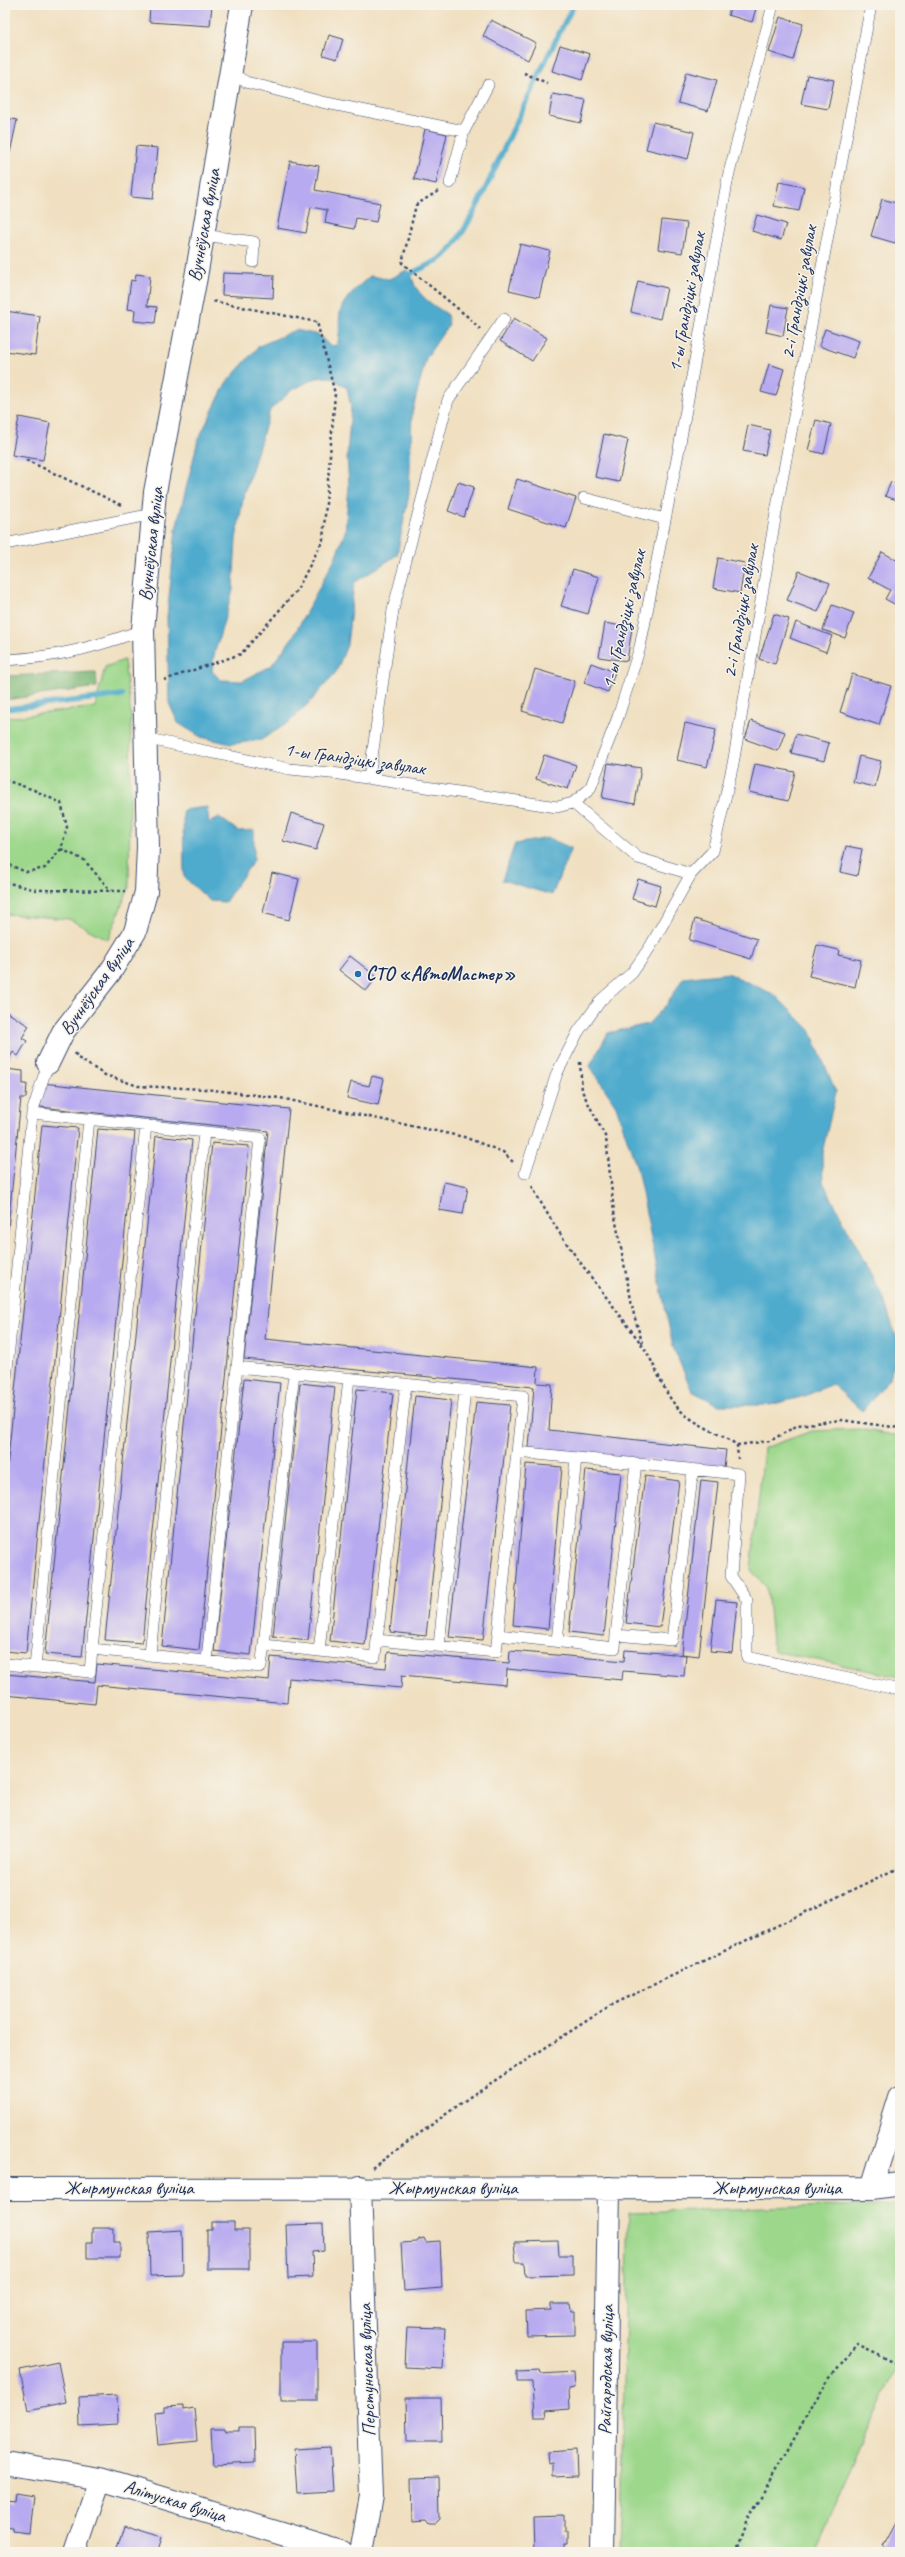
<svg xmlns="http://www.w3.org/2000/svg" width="905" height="2557" viewBox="0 0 905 2557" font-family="Caveat,sans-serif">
	<rect width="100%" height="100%" fill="#f7f3e8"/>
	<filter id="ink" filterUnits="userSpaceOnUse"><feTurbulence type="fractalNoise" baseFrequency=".025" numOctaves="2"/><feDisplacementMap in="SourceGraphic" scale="8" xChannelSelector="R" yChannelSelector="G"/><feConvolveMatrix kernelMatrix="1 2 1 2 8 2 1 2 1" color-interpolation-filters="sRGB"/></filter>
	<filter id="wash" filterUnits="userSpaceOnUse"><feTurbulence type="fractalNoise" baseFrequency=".012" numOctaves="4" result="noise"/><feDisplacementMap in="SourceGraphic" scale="16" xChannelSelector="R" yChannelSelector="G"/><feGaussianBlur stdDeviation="0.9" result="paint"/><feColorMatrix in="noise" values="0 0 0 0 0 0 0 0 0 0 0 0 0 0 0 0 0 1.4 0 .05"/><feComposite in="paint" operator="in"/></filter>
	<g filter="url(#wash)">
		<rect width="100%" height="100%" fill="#f0e0c1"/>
		<path fill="#9cd78b" stroke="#5c8374" d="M 124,660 L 131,715 L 129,887 L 108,940 L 69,919 L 5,914 L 5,718 L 95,707 L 105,667 Z
			M 858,1429 L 900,1436 L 900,1677 L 773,1651 L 767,1588 L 751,1570 L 764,1448 L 812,1431 Z
			M 900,2204 L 900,2359 L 813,2552 L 619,2552 L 629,2212 Z"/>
		<path fill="#7db877" stroke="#4c746a" d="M 96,672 L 97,687 L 5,700 L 5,676 Z"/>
		<path fill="#4fabcd" stroke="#356d96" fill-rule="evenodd" d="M 407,270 C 414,275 412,283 417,289 C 424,300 436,307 447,314 L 449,324 L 426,358 L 412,413 L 409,494 L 397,555 L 354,583 L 347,645 L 336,672 L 311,701 L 288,723 L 261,740 L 231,744 L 201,737 L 178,723 L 169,703 L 167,617 L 176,529 L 198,440 L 226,383 L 259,346 L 296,330 L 319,335 L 330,346 L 337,345 C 341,334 338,324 340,313 C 343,298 359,286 370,276 L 389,279 ZM 331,377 L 347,388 L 351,407 L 347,456 L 349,486 L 345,532 L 335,558 L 293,637 L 271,666 L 242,681 L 221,680 L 212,671 L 214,655 L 233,590 L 236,539 L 243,499 L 270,410 L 292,390 L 316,378 Z
			M 207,807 L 209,823 L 219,817 L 238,831 L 254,830 L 254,860 L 225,902 L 210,901 L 184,877 L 183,810 Z
			M 548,838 L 571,848 L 552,895 L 502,880 L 515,844 Z
			M 728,973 L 775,995 L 810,1030 L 836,1092 L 822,1153 L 823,1182 L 883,1297 L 898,1342 L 890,1378 L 862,1411 L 832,1384 L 805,1396 L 770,1405 L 719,1405 L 692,1391 L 673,1347 L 637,1168 L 616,1106 L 590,1066 L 608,1033 L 648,1024 L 667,1004 L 683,978 Z"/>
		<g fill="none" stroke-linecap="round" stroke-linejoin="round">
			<path stroke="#4fabcd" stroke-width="5.5" d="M 412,273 C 421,268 435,263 444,256 C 467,234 487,185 501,155 C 525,105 547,54 574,5
				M 5,709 L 122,695"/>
		</g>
		<g id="blocks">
			<path fill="#b8aaf0" d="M 150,5 L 212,5 L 210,26 L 149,22 Z
				M 731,5 L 757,5 L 752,22 L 728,15 Z
				M 780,17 L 803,24 L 793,60 L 769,52 Z
				M 491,20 L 536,43 L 528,60 L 483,36 Z
				M 329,35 L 343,39 L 337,59 L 323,55 Z
				M 560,45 L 590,54 L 582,80 L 552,71 Z
				M 686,72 L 717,80 L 708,111 L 678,103 Z
				M 807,75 L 834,80 L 828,109 L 801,104 Z
				M 553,94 L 586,100 L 581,123 L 549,116 Z
				M 5,118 L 17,120 L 10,153 L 5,152 Z
				M 653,122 L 694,132 L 688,159 L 646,149 Z
				M 425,129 L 447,134 L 436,184 L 414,179 Z
				M 136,146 L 158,148 L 153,199 L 131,197 Z
				M 290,161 L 319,166 L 315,190 L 380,203 L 376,222 L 356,218 L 354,229 L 325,223 L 327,210 L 311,207 L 306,233 L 277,228 Z
				M 779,182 L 804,187 L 799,211 L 774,206 Z
				M 882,199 L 900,204 L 900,228 L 895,243 L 871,236 Z
				M 757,215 L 786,224 L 781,240 L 752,231 Z
				M 662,220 L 687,223 L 682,253 L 658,249 Z
				M 520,244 L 550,251 L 539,297 L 509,290 Z
				M 223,273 L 274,275 L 273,298 L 222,295 Z
				M 136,274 L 150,276 L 147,306 L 157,307 L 155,323 L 134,321 L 135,310 L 127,309 L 131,280 L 135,281 Z
				M 638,281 L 667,288 L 660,319 L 631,312 Z
				M 771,305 L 788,308 L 783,336 L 766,332 Z
				M 5,311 L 40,316 L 35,355 L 5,351 Z
				M 514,318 L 547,338 L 532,361 L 500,341 Z
				M 825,329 L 859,341 L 853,358 L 819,346 Z
				M 769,364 L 784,369 L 776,396 L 761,392 Z
				M 19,417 L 50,423 L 43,460 L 12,455 Z
				M 816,420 L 831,424 L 824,454 L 808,450 Z
				M 748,425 L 770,430 L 765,455 L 743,451 Z
				M 604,434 L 628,440 L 619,482 L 595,477 Z
				M 517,479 L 576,498 L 566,528 L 508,509 Z
				M 458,482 L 474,487 L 464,517 L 448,511 Z
				M 891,482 L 900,485 L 900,501 L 885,496 Z
				M 882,552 L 900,562 L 900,607 L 885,599 L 890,590 L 868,578 Z
				M 718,558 L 745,563 L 740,593 L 713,588 Z
				M 573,569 L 599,577 L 588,614 L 561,606 Z
				M 799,571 L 830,583 L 818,612 L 787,600 Z
				M 832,605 L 854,613 L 845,638 L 823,630 Z
				M 774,614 L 789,619 L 775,664 L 759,659 Z
				M 796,622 L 832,636 L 826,652 L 790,638 Z
				M 605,623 L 632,628 L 627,661 L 599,657 Z
				M 591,663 L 615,672 L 608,692 L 584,683 Z
				M 535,669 L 575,681 L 562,723 L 522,711 Z
				M 852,674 L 891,686 L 879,725 L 840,712 Z
				M 751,721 L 785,732 L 778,751 L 745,739 Z
				M 685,723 L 716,730 L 707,767 L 677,760 Z
				M 796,734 L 829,743 L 824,761 L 791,753 Z
				M 544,755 L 576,765 L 568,789 L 536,779 Z
				M 859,756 L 881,761 L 875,787 L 853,782 Z
				M 608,763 L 641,768 L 635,804 L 602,798 Z
				M 755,764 L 795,772 L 788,801 L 749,792 Z
				M 291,813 L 324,823 L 316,850 L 283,841 Z
				M 846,846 L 862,849 L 857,876 L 840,872 Z
				M 272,873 L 299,879 L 289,920 L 263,913 Z
				M 638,879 L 661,886 L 655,906 L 632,899 Z
				M 695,919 L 757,939 L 751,959 L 689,940 Z
				M 817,945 L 839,950 L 838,955 L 861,960 L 855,987 L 809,976 Z
				M 350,956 L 377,977 L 366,991 L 339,970 Z
				M 5,1011 L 29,1026 L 22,1038 L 27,1041 L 18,1056 L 13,1052 L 6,1064 Z
				M 5,1069 L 23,1071 L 23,1084 L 27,1084 L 26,1098 L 21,1098 L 6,1248 Z
				M 372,1076 L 384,1079 L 378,1105 L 347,1098 L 351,1082 L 369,1086 Z
				M 42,1083 L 289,1109 L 265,1339 L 538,1367 L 537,1383 L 552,1384 L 549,1430 L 726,1450 L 724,1468 L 529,1448 L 534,1387 L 244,1359 L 268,1131 L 40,1107 Z
				M 42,1125 L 78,1128 L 26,1653 L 5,1651 L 5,1489 Z
				M 98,1129 L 135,1132 L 82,1657 L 45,1654 Z
				M 156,1136 L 192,1140 L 142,1643 L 105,1640 Z
				M 212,1143 L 249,1146 L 199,1650 L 162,1646 Z
				M 444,1182 L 468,1187 L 463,1214 L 439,1210 Z
				M 244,1379 L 280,1383 L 251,1655 L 214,1651 Z
				M 300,1383 L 335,1387 L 308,1640 L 273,1636 Z
				M 357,1389 L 393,1393 L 365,1645 L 330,1641 Z
				M 415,1396 L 451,1400 L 426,1636 L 390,1632 Z
				M 476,1402 L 510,1405 L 483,1640 L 449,1637 Z
				M 526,1464 L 562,1467 L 548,1629 L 513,1625 Z
				M 586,1470 L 621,1473 L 604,1636 L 569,1632 Z
				M 645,1476 L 679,1481 L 660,1627 L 626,1623 Z
				M 701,1480 L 718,1482 L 699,1656 L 682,1654 Z
				M 716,1600 L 737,1602 L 732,1653 L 710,1651 Z
				M 625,1650 L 686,1655 L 684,1676 L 623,1671 L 622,1680 L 507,1669 L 506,1685 L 402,1675 L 401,1688 L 289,1678 L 287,1703 L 97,1685 L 95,1704 L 5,1695 L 5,1674 L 95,1682 L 97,1664 L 269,1680 L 271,1657 L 386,1668 L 388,1652 L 509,1663 L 510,1651 L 624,1661 Z
				M 212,2222 L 234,2222 L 234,2230 L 249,2230 L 249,2269 L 207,2269 L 207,2230 L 212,2230 Z
				M 323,2224 L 324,2251 L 312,2252 L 313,2277 L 288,2278 L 286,2225 Z
				M 92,2228 L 114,2228 L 114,2242 L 120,2242 L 120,2258 L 87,2258 L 87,2242 L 92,2242 Z
				M 182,2230 L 183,2275 L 150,2276 L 149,2232 Z
				M 424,2238 L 426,2242 L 440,2241 L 442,2288 L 404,2291 L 401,2243 L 417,2242 L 419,2239 Z
				M 558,2241 L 559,2255 L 573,2255 L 573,2275 L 525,2276 L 524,2262 L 516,2262 L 514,2242 Z
				M 551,2304 L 570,2304 L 571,2311 L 575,2311 L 575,2335 L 527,2336 L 526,2311 L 551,2310 Z
				M 407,2327 L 445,2328 L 443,2369 L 405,2367 Z
				M 281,2342 L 317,2342 L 317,2401 L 281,2401 Z
				M 58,2362 L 66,2402 L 28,2410 L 20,2370 Z
				M 540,2371 L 541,2374 L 574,2372 L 575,2388 L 569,2389 L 570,2409 L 546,2411 L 547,2417 L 534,2417 L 532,2382 L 517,2382 L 517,2372 Z
				M 117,2395 L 118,2424 L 80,2426 L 79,2397 Z
				M 406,2398 L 441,2398 L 442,2442 L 407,2442 Z
				M 183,2406 L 183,2410 L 194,2408 L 197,2441 L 158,2445 L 155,2412 L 164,2411 L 164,2407 Z
				M 239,2427 L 254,2427 L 255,2463 L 213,2465 L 211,2428 L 226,2428 L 226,2431 L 239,2431 Z
				M 330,2447 L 333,2491 L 297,2493 L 294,2449 Z
				M 576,2450 L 577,2476 L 552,2477 L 552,2462 L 548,2463 L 547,2452 Z
				M 439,2477 L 440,2519 L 436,2523 L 429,2523 L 426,2519 L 412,2520 L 411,2478 Z
				M 15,2493 L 33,2496 L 29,2533 L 12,2531 L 12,2528 L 5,2527 L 5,2501 L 14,2502 Z
				M 564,2515 L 564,2533 L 567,2533 L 567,2546 L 564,2546 L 564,2552 L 534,2552 L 533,2516 Z
				M 894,2522 L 900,2525 L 900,2552 L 891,2552 L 881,2546 Z
				M 124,2525 L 163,2537 L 159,2552 L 116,2552 Z"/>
		</g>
	</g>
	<g filter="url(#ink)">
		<use href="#blocks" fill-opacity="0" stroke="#3b4a6d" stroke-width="1"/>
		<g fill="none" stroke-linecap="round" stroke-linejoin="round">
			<g stroke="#3b4a6d" stroke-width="12">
				<path id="lane" d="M 230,72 L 246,82 L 322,102 L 464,131 L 488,85
					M 450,183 L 464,131
					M 203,235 L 254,242 L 253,262
					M 584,498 L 665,519
					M 5,544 L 153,514
					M 5,660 C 59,657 92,648 143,630
					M 144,738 L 290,769 L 340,774 L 557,807 L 573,803 L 590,789 L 618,717 L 640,647 L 678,454 L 728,177 L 773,5
					M 369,778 L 393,610 L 448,400 L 504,319
					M 573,803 L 638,858 L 691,874
					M 32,1113 L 260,1138 L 237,1367 L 523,1396 L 517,1452 L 739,1474 L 731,1576 L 747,1600 L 747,1657 L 900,1690
					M 525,1173 L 557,1073 L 578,1032 L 601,1000 L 632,973 L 650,947 L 691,874 L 713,851 L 733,764 L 777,507 L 871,5
					M 5,1389 L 32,1113 L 48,1063
					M 498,1635 L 517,1452
					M 616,1635 L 636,1463
					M 377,1640 L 406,1384
					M 557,1641 L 576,1458
					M 264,1645 L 294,1373
					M 439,1646 L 465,1390
					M 92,1649 L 146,1125
					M 319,1651 L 349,1378
					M 150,1654 L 204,1132
					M 207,1660 L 237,1367
					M 5,1664 L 90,1672 L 92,1649 L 261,1667 L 264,1645 L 375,1657 L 377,1640 L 496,1652 L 498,1635 L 615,1648 L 616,1635 L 672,1640 L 693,1469
					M 35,1667 L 89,1119"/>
			</g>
			<g stroke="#3b4a6d" stroke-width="24">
				<path id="street" d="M 48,1063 L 63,1032 L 111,971 L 135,932 L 146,892 L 148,847 L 143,630 L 155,492 L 196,277 L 242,5
					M 360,2187 L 371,2497 L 361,2552
					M 872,2188 L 900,2097
					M 5,2189 L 872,2188 L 900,2184
					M 5,2463 L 100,2479 L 342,2552
					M 75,2552 L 100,2479
					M 603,2552 L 609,2188"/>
			</g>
			<path stroke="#3b4a6d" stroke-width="2.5" stroke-dasharray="3 3" stroke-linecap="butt" d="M 524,73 L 547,83
				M 438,191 L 416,205 L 402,263 L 468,317 L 480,329
				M 26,460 L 121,505
				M 164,680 L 241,654 L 297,590 L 323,540 L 335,394 L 317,322 L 212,301
				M 5,780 L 34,790 L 61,803 L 67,827 L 61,849 L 45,868 L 26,872 L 5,863
				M 61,849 L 84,860 L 111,891
				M 5,882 L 36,890 L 125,891
				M 75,1053 L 78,1058 L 105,1075 L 138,1086 L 205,1089 L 280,1098 L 464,1137 L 503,1152 L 513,1162
				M 580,1062 L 582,1091 L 606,1138 L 614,1212 L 634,1315 L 643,1345
				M 532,1186 C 562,1245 606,1294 644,1348 C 656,1366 664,1394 678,1408 C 694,1425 718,1432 737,1445 L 738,1459
				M 737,1445 L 770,1441 L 798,1425 L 841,1420 L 900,1428
				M 372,2168 L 471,2096 L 611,2005 L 900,1867
				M 736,2552 L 748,2519 L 829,2378 L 857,2345 L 900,2365"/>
			<use href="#lane" stroke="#fff" stroke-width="11"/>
			<use href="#street" stroke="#fff" stroke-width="22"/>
		</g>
	</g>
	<circle fill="#1f6fb2" stroke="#f7f3e8" stroke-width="1.5" cx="358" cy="974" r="4"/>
	<g text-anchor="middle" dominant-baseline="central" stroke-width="3" stroke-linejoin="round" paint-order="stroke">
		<g font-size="19" fill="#1b2f5e" stroke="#f7f3e8">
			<text transform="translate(204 225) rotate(-80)">Вучнёўская вуліца</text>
			<text transform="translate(799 292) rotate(-80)">2-і Грандзіцкі завулак</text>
			<text transform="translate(687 302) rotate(-80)">1-ы Грандзіцкі завулак</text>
			<text transform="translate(151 544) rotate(-84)">Вучнёўская вуліца</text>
			<text transform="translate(741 611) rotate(-80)">2-і Грандзіцкі завулак</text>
			<text transform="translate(624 619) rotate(-77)">1-ы Грандзіцкі завулак</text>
			<text transform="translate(355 759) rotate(8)">1-ы Грандзіцкі завулак</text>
			<text transform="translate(97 986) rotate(-55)">Вучнёўская вуліца</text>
			<text x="129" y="2188">Жырмунская вуліца</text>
			<text x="453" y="2188">Жырмунская вуліца</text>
			<text x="777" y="2188">Жырмунская вуліца</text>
			<text transform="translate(367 2370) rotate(-92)">Перстуньская вуліца</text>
			<text transform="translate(606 2370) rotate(-89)">Райгародская вуліца</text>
			<text transform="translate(175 2501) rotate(17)">Алітуская вуліца</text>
		</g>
		<g font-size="19" font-weight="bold" fill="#1b2f5e" stroke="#f7f3e8" text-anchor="start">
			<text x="366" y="974">СТО «АвтоМастер»</text>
		</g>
	</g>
	<rect width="905" height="2557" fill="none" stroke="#f7f3e8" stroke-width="20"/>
</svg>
